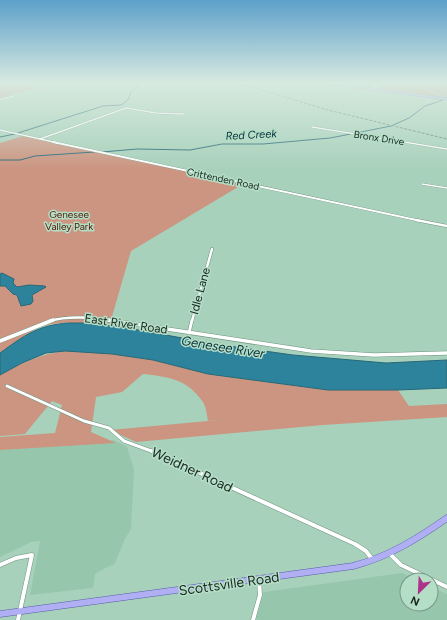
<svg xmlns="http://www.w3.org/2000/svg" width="447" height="620" viewBox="0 0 447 620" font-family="Figtree,sans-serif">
	<rect width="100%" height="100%" fill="#a8d1bb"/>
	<path fill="#96c7ad" d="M 324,82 L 447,82 L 447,98 L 410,93 Z
		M 114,440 L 127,447 L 134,469 L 131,529 L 125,539 L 114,565 L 109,566 L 95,574 L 93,588 L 30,595 L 40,541 L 31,542 L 0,557 L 0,449 Z
		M 402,573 L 417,580 L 407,580 L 407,604 L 431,604 L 431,587 L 447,594 L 447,620 L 256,620 L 264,592 Z"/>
	<path fill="#cb9581" d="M 0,82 L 62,82 L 31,86 L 37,88 L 0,98 Z
		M 386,82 C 410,82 420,86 440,97 L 375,88 Z
		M 410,82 L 447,82 L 447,96 C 435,95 422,86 410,82 Z
		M 23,136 L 243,184 L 131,251 L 111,320 L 107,326 C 84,323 55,319 34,330 C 22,337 11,346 0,353 L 0,143 Z
		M 65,351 L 112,354 L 153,360 L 208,374 L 328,390 L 398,390 L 409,406 L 447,404 L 447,417 L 323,425 L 136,442 L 110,430 L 219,420 L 208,421 C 207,415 206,407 203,402 C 187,379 169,377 143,374 L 122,392 L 96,397 L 91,432 L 116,443 L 0,450 L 0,437 L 55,433 L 62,405 L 52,401 L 25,434 L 0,436 L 0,375 C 21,363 41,354 65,351 Z"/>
	<path fill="#2e839c" stroke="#286877" d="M 2,273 L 14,279 L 13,283 L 17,287 L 29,285 L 45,286 L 46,287 L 32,295 L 33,301 L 31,304 L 21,306 L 17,295 L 13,294 L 5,286 L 0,286 L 0,274 Z
		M 69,323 L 86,323 L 127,328 L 221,345 L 293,355 L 386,363 L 447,360 L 447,388 L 398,390 L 328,390 L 208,374 L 153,360 L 112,354 L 65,351 L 46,353 L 22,363 L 0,375 L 0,353 C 25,335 38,325 69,323 Z"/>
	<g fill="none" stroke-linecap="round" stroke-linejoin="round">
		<path stroke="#286877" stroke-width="1" d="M 18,133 L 103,106 L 121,105 L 128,100 L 131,91 L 139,86 L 139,82
			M 356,133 L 391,126 L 409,118 L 425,106 L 443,100
			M 0,137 L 15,134
			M 102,152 L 137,149 L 190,150 L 222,144 L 263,144 L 330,138 L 351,134
			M 0,160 L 20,160 L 35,156 L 94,152"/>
		<g stroke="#6d937f" stroke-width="2">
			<path id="minor-far3" d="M 372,89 L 385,82
				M 0,100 L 14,96
				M 312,127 L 447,149
				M 40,139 L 126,108 L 156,113 L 184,114
				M 422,184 L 447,188"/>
		</g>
		<g stroke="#6d937f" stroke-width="3.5">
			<path id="minor-far2" d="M 192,321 L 212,249"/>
		</g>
		<g stroke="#6d937f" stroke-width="4">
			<path id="minor-far1" d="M 189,333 L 192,320
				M 7,386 L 84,421 L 109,428 L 124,441 L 154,452"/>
		</g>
		<g stroke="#6d937f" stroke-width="5">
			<path id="minor" d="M 152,451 L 355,544 L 366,551 L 372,559
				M 390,554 L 401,565 L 447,587
				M 0,565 L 16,558 L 32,555 L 18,620
				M 253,620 L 260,595 L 259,580"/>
		</g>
		<g stroke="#6d937f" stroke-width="2">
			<path id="tertiary-far3" d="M 0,130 L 58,143"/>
		</g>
		<g stroke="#6d937f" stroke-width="2.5">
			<path id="tertiary-far2" d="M 53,142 L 421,221"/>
		</g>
		<g stroke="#6d937f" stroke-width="3.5">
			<path id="tertiary-far1" d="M 416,220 L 447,226
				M 49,321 C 72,315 92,318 115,321"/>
		</g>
		<g stroke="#6d937f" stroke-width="4.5">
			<path id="tertiary" d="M 108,320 L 311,351 L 374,355 L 447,353
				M 0,341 L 53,320"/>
		</g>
		<g stroke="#595ea5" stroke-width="2.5">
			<path id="primary-far1" d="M 318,82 L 447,99"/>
		</g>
		<g stroke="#595ea5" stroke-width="7">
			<path id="primary" d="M 0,614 L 353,566 C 388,557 417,539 447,518"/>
		</g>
		<use href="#minor-far3" stroke="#fff" stroke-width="1.5"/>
		<use href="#minor-far2" stroke="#fff" stroke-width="2.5"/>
		<use href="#minor-far1" stroke="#fff" stroke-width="3"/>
		<use href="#minor" stroke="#fff" stroke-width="4"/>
		<use href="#tertiary-far3" stroke="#fff" stroke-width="1.5"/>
		<use href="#tertiary-far2" stroke="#fff" stroke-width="2"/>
		<use href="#tertiary-far1" stroke="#fff" stroke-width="2.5"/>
		<use href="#tertiary" stroke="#fff" stroke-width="3.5"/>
		<use href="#primary-far1" stroke="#b0aff4" stroke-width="2"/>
		<use href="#primary" stroke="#b0aff4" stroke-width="6"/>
		<path stroke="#668374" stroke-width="1" stroke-dasharray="3 1.5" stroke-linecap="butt" d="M 235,82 L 328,110 L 447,139"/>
	</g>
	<linearGradient id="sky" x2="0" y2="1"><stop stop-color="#5da0ca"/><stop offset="0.49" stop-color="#d8eae0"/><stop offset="1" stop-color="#d8eae0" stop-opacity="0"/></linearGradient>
	<rect width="447" height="169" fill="url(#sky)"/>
	<g text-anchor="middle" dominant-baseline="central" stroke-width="3" stroke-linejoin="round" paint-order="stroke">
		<g font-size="10" fill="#1a2921" stroke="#b5dec7">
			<text transform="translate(379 138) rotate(9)">Bronx Drive</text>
			<text transform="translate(223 179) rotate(12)">Crittenden Road</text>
		</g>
		<g font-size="10" fill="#511600" stroke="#b5dec7">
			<text x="69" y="214">Genesee<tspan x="69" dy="12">Valley Park</tspan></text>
		</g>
		<g font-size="11" font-style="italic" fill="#09313c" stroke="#b5dec7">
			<text transform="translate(251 135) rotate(-3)">Red Creek</text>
		</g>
		<g font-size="12" fill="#1a2921" stroke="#b5dec7">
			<text transform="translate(200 291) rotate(-75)">Idle Lane</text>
			<text transform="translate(126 324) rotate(8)">East River Road</text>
		</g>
		<g font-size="13" font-style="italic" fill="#09313c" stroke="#b5dec7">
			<text transform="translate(223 347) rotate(9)">Genesee River</text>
		</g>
		<g font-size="14" fill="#1a2921" stroke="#b5dec7">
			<text transform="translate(192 470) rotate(25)">Weidner Road</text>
			<text transform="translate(229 584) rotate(-8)">Scottsville Road</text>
		</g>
	</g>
	<g transform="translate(419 592) rotate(204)"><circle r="19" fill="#b5dec7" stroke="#779685"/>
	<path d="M0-3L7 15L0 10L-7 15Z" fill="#ac348a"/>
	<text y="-6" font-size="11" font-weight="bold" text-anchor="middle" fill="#1a2921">N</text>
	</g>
</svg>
